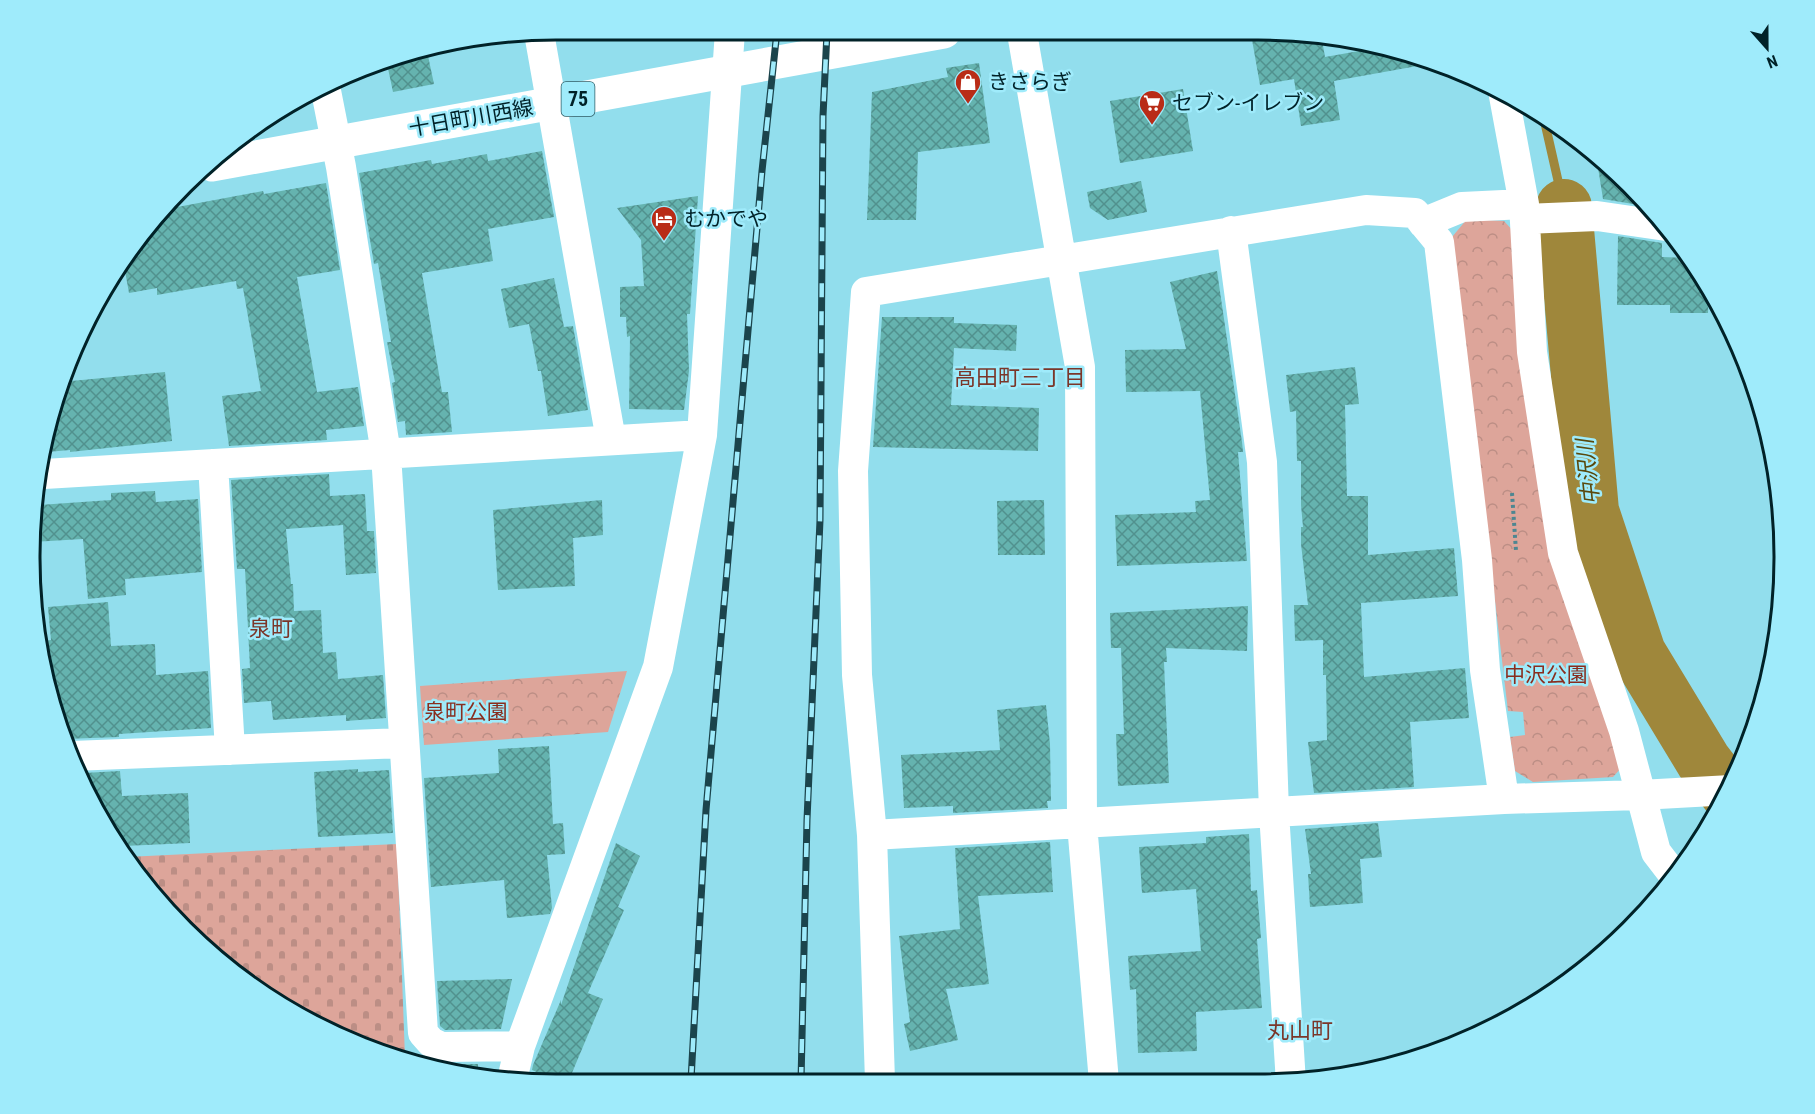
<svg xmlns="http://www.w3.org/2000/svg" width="1815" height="1114" viewBox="0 0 1815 1114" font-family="'Roboto Condensed','Noto Sans JP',sans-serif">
	<defs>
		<pattern id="cemetery-stones" width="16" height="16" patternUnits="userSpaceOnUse" patternTransform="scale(1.5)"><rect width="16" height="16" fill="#dda59a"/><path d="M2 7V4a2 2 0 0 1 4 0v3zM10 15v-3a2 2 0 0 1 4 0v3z" fill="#bc8e85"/></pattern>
		<pattern id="park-crowns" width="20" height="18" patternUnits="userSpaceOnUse" patternTransform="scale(1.5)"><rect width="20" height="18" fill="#dda59a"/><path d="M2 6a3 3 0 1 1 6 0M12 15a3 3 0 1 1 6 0" fill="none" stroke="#bc8e85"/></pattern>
		<pattern id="building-cross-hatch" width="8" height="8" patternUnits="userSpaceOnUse" patternTransform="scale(1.5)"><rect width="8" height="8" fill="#65b3af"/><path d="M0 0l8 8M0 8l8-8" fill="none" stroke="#51918e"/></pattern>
	</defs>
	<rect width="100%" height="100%" fill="#92deed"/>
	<path fill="url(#cemetery-stones)" d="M 397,844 L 405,1057 L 356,1044 L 236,975 L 126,857 Z"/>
	<path fill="url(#park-crowns)" d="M 1467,219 L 1504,221 L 1515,233 L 1521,358 L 1622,767 L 1613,777 L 1533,782 L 1515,771 L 1510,737 L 1525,735 L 1523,712 L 1508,711 L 1452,237 Z
		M 627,671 L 608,732 L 424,745 L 420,686 Z"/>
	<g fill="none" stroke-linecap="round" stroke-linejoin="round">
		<path stroke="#9f873b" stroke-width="9" d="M 1544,119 L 1564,207"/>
		<path stroke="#9f873b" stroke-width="56" d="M 1564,207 L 1591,511 L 1638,653 L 1704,762 L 1728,793"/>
	</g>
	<path fill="url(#building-cross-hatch)" d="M 1251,34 L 1321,34 L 1325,57 L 1376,48 L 1434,63 L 1334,81 L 1340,120 L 1301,126 L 1294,79 L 1260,85 Z
		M 427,51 L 434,84 L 393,92 L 386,59 Z
		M 979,63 L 990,143 L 918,152 L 916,220 L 867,220 L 872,92 L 948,77 L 946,68 Z
		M 1183,89 L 1193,151 L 1120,163 L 1110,101 Z
		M 542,151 L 554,217 L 488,229 L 493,261 L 422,273 L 442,392 L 448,392 L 452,432 L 406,435 L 405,421 L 398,422 L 392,383 L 395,382 L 387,342 L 391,342 L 378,263 L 374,264 L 359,173 L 431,160 L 432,164 L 487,154 L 488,161 Z
		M 1596,155 L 1643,199 L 1638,200 L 1639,205 L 1603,199 Z
		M 1141,181 L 1147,212 L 1108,220 L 1090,208 L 1087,192 Z
		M 326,183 L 340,270 L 297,277 L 317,392 L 358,387 L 364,426 L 326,430 L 327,440 L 229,446 L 222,396 L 261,391 L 243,288 L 237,289 L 236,281 L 157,295 L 157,288 L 129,293 L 123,260 L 172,208 L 263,191 L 264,194 Z
		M 698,196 L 690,314 L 687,314 L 689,371 L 684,410 L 629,409 L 630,336 L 627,337 L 626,317 L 620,317 L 620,287 L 644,286 L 641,240 L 617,208 Z
		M 1618,236 L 1662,243 L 1662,257 L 1689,258 L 1709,286 L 1708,313 L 1670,313 L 1670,305 L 1617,305 Z
		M 1217,271 L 1242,442 L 1243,452 L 1238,452 L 1247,561 L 1117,566 L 1115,515 L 1196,512 L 1195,501 L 1210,500 L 1200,391 L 1126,392 L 1125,350 L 1186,349 L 1170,282 Z
		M 554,278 L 564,327 L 573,326 L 588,410 L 548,416 L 541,371 L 538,371 L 529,324 L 509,328 L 501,289 Z
		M 882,317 L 954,317 L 954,323 L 1017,325 L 1016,351 L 954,348 L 951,405 L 1039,408 L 1038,451 L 873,447 Z
		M 1355,367 L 1359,404 L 1345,405 L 1347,496 L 1368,496 L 1368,555 L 1454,548 L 1458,596 L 1361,603 L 1364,677 L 1465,668 L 1469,718 L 1410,722 L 1414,787 L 1314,793 L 1308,742 L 1327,740 L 1326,675 L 1323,675 L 1323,640 L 1295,641 L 1294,605 L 1308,605 L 1301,544 L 1301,527 L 1303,527 L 1301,505 L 1301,461 L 1297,461 L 1296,411 L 1290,412 L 1286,375 Z
		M 165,372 L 172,441 L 70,452 L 70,450 L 47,452 L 58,388 L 61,382 Z
		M 329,474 L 330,496 L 365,494 L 367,531 L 374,531 L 376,573 L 346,575 L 343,525 L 286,529 L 291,584 L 293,584 L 294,611 L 321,610 L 323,653 L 336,652 L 338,679 L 383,675 L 386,718 L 346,721 L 346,715 L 273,720 L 271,701 L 244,703 L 242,669 L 250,668 L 245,569 L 237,569 L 231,480 Z
		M 155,491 L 156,502 L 198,499 L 202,572 L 125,579 L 126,595 L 88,599 L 83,539 L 32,542 L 39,505 L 111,500 L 111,493 Z
		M 602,500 L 603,535 L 573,538 L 575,586 L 498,590 L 493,510 Z
		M 1044,500 L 1045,555 L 998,555 L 997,501 Z
		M 108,602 L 111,646 L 155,644 L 156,675 L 208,671 L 211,728 L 119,734 L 119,737 L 64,739 L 58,726 L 44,641 L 51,640 L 48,607 Z
		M 1248,606 L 1247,651 L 1166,648 L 1167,662 L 1164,662 L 1169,783 L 1118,786 L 1116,734 L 1124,734 L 1121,648 L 1111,648 L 1110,613 Z
		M 1046,705 L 1050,744 L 1051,801 L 1047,801 L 1048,808 L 953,813 L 953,806 L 904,808 L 901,755 L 1000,750 L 997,710 Z
		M 549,746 L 553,824 L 563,823 L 565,854 L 547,855 L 552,908 L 550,914 L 507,918 L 504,880 L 431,887 L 424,778 L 499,773 L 498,749 Z
		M 358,769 L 358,772 L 389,770 L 393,833 L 318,837 L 314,772 Z
		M 120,771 L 122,796 L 188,793 L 190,843 L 124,846 L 124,856 L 119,850 L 84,779 L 84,773 Z
		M 1378,823 L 1382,857 L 1360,859 L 1363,903 L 1310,907 L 1308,874 L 1311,874 L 1305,829 Z
		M 1249,834 L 1251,891 L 1257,890 L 1261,938 L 1257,939 L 1262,1008 L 1196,1012 L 1197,1051 L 1138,1053 L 1136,989 L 1130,990 L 1128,956 L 1201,951 L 1196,889 L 1142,893 L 1139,847 L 1206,843 L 1206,837 Z
		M 1050,842 L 1053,892 L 978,896 L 989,984 L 946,989 L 958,1040 L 910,1051 L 904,1024 L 910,1022 L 899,936 L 960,929 L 955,848 Z
		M 616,843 L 640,856 L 618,907 L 624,910 L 588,993 L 603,999 L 569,1080 L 555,1080 L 532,1070 L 533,1065 L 561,1000 L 561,1005 Z
		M 512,979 L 501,1029 L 445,1030 L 440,1026 L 437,981 Z
		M 438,1064 L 478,1064 L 478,1077 L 438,1066 Z"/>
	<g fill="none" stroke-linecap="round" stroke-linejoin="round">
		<path stroke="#4e8691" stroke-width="4" stroke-dasharray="3 3" stroke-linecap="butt" d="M 1512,493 L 1516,551"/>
		<path stroke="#fff" stroke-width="30" d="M 539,33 L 611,440
			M 1022,33 L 1080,367 L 1082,824 L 1104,1082
			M 326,91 L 341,167 L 386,454 L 423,1033 L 431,1042 L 441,1047 L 520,1046
			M 1504,96 L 1524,204 L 1532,352 L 1563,553 L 1624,731 L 1656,852 L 1676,878
			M 1525,219 L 1597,216 L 1666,226
			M 1423,223 L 1462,207 L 1524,204
			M 1231,231 L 1262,462 L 1274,812 L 1291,1083
			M 213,464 L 230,750
			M 44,474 L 702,435
			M 72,756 L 403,743
			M 872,835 L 1504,799 L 1640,795 L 1731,790
			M 512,1080 L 520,1046 L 658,667 L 702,435 L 730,31
			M 880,1081 L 872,835 L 857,675 L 853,471 L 866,292 L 1366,210 L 1415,213 L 1439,242 L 1477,560 L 1485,670 L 1504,799"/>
		<path stroke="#fff" stroke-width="33" d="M 212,165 L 944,32"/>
		<g stroke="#1b444c" stroke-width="7">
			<path id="rail" d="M 691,1080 L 706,810 L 762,171 L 777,31
				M 801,1081 L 807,820 L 820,520 L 823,116 L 827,32"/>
		</g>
		<use href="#rail" stroke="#9febfb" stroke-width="4.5" stroke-dasharray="14" stroke-linecap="butt"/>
	</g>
	<defs>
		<g id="shop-pin" transform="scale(1.35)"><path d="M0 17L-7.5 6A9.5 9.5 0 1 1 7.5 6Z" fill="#b92c17" stroke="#9febfb"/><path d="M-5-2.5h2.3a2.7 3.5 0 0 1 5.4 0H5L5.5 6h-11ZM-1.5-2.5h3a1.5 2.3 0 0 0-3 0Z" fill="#fff"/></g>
		<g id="supermarket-pin" transform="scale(1.35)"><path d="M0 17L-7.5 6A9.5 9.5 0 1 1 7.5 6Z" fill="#b92c17" stroke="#9febfb"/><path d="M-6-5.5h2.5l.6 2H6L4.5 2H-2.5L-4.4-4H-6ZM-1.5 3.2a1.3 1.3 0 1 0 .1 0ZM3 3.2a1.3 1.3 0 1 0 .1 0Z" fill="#fff"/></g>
		<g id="hotel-pin" transform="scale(1.35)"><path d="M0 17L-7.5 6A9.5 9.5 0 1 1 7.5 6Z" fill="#b92c17" stroke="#9febfb"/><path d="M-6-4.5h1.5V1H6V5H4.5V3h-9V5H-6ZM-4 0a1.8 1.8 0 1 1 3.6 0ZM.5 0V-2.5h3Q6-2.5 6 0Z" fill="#fff"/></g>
	</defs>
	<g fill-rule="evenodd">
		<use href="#shop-pin" x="968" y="82"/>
		<use href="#supermarket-pin" x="1152" y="103"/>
		<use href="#hotel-pin" x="664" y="219"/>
	</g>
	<g text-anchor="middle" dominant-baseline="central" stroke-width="5" stroke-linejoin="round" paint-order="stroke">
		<rect fill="#9febfb" stroke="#305e67" stroke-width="1.5" x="561.5" y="82" width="33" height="34" rx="4.5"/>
		<g font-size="20" font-weight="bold" fill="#012228">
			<text x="578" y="99">75</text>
		</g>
		<g font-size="21" fill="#012228" stroke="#9febfb" text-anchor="start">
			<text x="988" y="82">きさらぎ</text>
			<text x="1172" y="103">セブン-イレブン</text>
			<text x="684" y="219">むかでや</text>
		</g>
		<g font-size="21" fill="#012228" stroke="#9febfb">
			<text transform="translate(471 118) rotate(-10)">十日町川西線</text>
		</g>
		<g font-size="21" fill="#892d1e" stroke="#9febfb">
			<text x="1546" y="675">中沢公園</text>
			<text x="466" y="712">泉町公園</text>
		</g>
		<g font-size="22" fill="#7b3629" stroke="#9febfb">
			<text x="1020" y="377">高田町三丁目</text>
			<text x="271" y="628">泉町</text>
			<text x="1300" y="1030">丸山町</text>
		</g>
		<g font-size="22" font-style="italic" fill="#5a490d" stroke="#9febfb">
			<text transform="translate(1588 472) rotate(-96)">中沢川</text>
		</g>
	</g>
	<path d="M0 0H1815V1114H0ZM556 40H1258A516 516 0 0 1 1774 556V558A516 516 0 0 1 1258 1074H556A516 516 0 0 1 40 558V556A516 516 0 0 1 556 40Z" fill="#9febfb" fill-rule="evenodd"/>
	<path fill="none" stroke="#012228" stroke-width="3" d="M556 40H1258A516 516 0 0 1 1774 556V558A516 516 0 0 1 1258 1074H556A516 516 0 0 1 40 558V556A516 516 0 0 1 556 40Z"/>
	<g transform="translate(1767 48) rotate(159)" stroke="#9febfb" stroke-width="4.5" paint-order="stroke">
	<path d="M0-4.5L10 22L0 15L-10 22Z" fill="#012228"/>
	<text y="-9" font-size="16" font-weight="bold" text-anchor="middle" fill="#012228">N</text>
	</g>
</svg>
